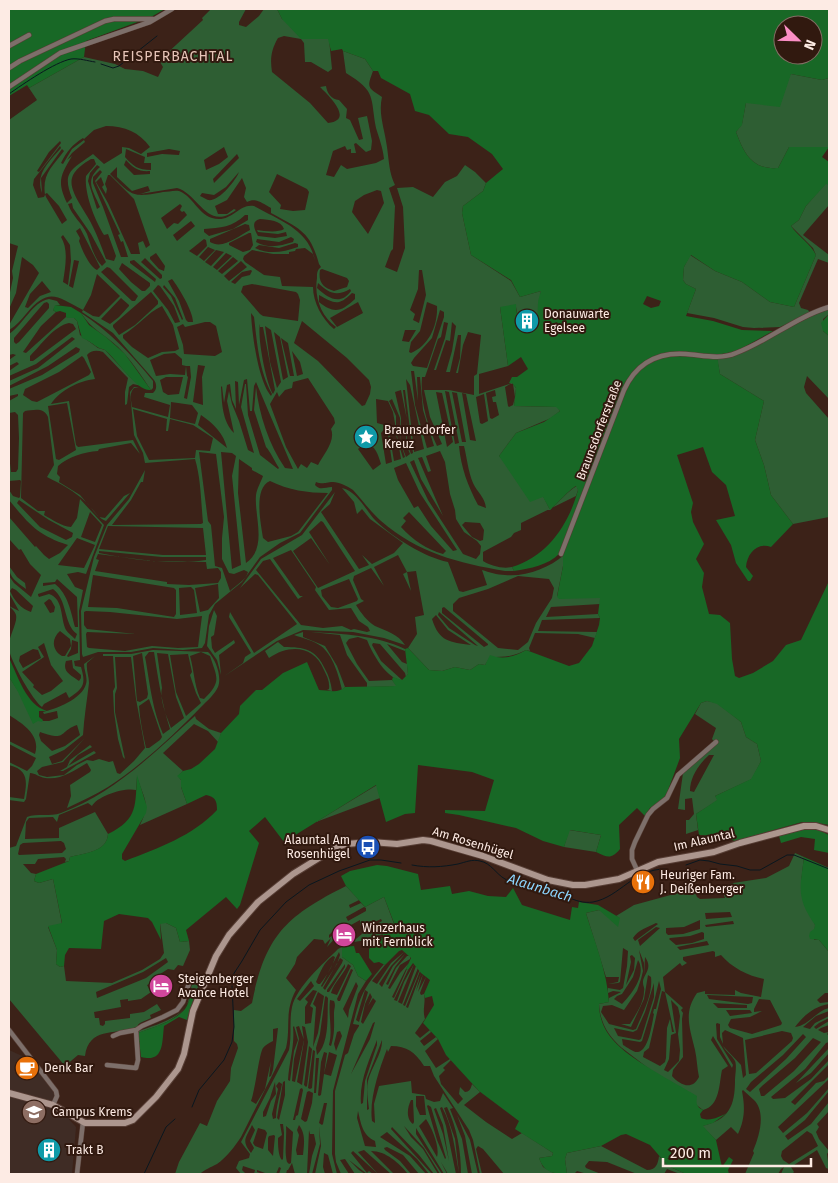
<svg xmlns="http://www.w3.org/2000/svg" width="838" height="1183" viewBox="0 0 838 1183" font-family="'Fira Sans',sans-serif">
	<rect width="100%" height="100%" fill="#3c2218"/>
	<path fill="#3f2c25" d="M 9,1050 L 31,1060 L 54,1091 L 55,1095 L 50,1108 L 64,1114 L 76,1127 L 72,1174 L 9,1174 Z"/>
	<path fill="#2e5e33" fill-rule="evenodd" d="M 211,9 L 246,9 L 239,22 L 239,25 L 246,27 L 259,16 L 264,9 L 277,9 L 282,19 L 329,39 L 332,69 L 328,72 L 311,62 L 305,62 L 304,43 L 301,39 L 284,36 L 278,38 C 271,50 270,59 272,72 L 310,103 L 328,123 C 355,120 328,95 320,87 L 326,86 C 327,93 331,99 339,100 L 347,109 L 346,118 L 350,120 L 359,140 L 363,139 L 358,118 L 367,116 L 372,141 L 371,150 L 366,152 L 356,143 L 354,144 L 356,153 L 351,153 L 351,149 L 347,150 L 345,146 L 333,151 L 326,175 L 334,177 L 341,165 L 347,169 L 376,163 L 384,159 C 383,148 379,138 376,128 C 370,97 377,92 346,73 L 343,51 L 365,59 L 373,71 C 367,88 367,87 382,97 C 378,114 385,130 387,147 C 389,161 389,173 395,185 L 389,188 L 395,206 L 393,249 L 391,251 L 385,267 L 397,272 L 405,248 L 403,207 L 397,188 L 413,187 L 433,197 L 445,182 L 457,176 L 465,165 L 475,172 L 486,183 L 483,191 L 463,206 L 462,213 L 471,255 L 511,281 L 520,297 L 541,291 L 537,320 C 533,325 530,327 524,327 L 518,318 L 516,307 L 500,307 L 508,366 L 479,374 L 479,394 L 512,383 L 516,388 L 514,406 L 557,407 L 560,411 L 551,418 L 516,433 L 499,456 L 543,496 L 550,510 C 557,504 570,489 577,486 L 578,490 L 576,496 L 521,523 L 521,530 L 514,533 L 511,537 L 483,552 L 483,561 C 491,566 503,569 512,567 L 514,571 L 505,571 C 458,563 418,553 381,521 C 371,512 362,500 353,490 C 347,486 339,482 333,482 C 325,482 324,485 316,482 L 315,485 C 320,491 325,487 332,487 L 332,490 L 300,533 L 280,543 L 260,557 L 242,582 L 215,604 L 209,615 L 205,643 L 202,648 L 183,650 L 153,648 L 131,652 L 98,652 L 83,657 L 82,654 L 81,611 L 94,557 L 107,525 L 129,499 L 145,470 L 143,482 L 141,482 L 131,500 L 112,525 L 201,524 L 203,523 C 201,502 201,479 195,459 L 145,463 L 143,453 L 134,435 L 130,392 L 134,387 L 139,388 L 134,388 C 129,393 131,400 132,407 L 168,417 L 170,405 L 144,397 L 145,393 L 153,393 C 157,390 157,384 154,380 L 113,333 L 82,312 L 83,310 C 56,296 49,287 26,314 C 21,320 16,326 9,330 L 9,325 L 39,273 L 33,265 L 22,257 L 16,293 L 9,309 L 9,297 L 13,278 L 12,271 L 18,246 L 9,243 L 10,236 L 9,235 L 9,120 L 37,100 L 29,88 L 84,57 L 115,64 L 125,69 L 143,71 L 158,77 L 163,67 L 160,62 L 163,57 L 203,20 L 202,18 ZM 106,126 C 125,126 139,132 150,147 L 141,154 L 129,148 L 122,147 L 122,153 L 104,164 L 93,154 C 73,169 61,171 72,198 L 67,203 C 57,182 60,176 72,156 L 67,160 L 72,153 L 85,142 L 84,140 L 72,149 L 63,164 L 61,163 C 67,151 72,145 83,138 L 84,139 L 94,130 ZM 60,141 L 61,143 L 39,172 L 37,171 L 49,152 ZM 60,146 L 61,148 C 49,162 35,173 42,193 L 41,178 L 62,149 L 64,151 C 52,167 42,174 45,195 L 44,197 L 38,198 L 33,185 L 34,179 ZM 224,147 L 228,157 L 219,164 L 206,170 L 204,160 ZM 126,149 L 145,157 L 144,163 L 151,163 L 151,170 C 138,170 133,166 125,157 ZM 169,149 L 180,151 L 179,155 L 162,154 L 147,157 L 147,153 ZM 237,154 L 239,158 L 214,183 L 213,179 ZM 91,159 L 94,159 L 96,164 L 86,176 C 84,193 95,221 104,235 L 108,234 L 116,256 L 114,261 L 106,259 C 102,248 98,237 93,227 C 88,214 68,192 72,178 C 74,170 84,163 91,159 ZM 126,160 C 133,168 139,172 150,171 L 150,174 L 134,175 L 124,165 ZM 97,165 L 100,167 C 84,181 93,190 100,207 L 97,209 L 88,181 L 90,173 ZM 117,167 L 117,177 L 132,191 L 148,186 L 150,191 L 140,194 L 177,188 C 199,194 207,232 236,210 L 234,209 L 227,214 L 218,214 L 215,206 L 227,200 L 242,178 L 246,188 L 244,197 L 247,202 C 256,197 263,204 271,208 L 271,213 C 300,229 310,231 319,264 L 321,267 C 317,270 317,273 317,278 C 314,297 321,316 336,327 L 334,329 C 322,319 313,302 313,287 L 282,286 L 280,277 L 264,275 L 245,262 L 243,259 L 244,256 L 252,250 L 273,254 L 289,254 L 289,252 L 295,251 L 296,249 L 305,248 L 313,254 L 315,261 C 309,229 280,221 254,206 C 241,203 233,219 219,219 C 199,219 195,197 179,191 C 174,190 168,192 163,192 C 132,198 132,196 110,174 ZM 100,170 L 102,172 L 95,181 L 120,234 L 118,235 L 121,242 L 123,241 L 128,257 L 121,257 L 103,207 L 93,183 L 93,177 ZM 239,172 C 236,180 219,202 208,200 C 205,199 203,197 200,196 L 202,193 L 214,195 L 226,187 ZM 277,174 L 307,189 L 309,192 L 305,210 L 293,211 L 280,209 L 281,205 L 269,192 ZM 108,175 L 110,175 L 134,199 L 150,245 L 146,248 L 143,241 L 138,243 L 140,254 L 131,254 L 108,203 L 96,182 L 101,177 L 104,185 L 102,187 L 106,194 L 107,189 L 105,184 ZM 377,190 L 381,191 L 384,203 L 368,234 L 352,212 L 355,201 L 364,195 ZM 47,193 L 59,206 L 67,220 L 62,224 L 46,197 L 45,194 ZM 72,203 L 73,208 L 91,234 L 106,262 L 102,266 C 94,258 91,245 87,234 C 82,223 72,216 68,204 ZM 180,204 L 182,206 L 180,210 L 182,212 L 184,211 L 187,215 L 178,224 L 174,223 L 167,229 L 161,218 ZM 245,215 L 248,215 L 248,220 L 233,229 L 209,236 L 204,232 L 204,229 C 220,228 233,227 245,215 ZM 260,219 C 269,220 281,220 284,229 C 278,233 264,231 257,230 L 258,232 L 278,234 L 286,232 L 287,236 L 275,238 L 258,236 C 254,229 251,221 260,219 ZM 191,221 L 195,226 L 177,241 L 173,235 ZM 245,224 L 249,225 L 250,230 C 238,236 223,250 210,242 L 210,239 ZM 80,228 L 100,267 L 97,270 C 89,266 82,250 79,241 L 80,238 L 76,231 ZM 249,233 L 251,233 L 253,245 L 250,250 L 243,252 L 229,245 L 229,243 ZM 63,235 L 70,245 L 71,261 L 68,285 L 63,282 C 65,268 69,250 61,237 ZM 291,237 L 294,239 L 293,242 C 280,246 269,249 256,242 L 257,239 L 279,242 ZM 204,239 L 206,240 L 207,246 L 197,256 L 189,251 ZM 295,243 L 298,244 L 298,247 C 283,252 270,255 255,248 L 259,245 L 279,248 ZM 208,247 L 215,250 L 204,261 L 199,257 ZM 216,250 L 224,252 L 211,266 L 205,262 ZM 156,253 L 165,266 L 164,271 L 159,269 L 150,259 L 150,257 ZM 226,253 L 232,256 L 217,270 L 213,267 ZM 233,257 L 238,261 L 222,274 L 218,271 ZM 145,258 L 162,275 L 162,278 L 160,279 L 141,262 ZM 74,260 L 79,261 L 73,288 L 69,286 ZM 134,260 L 156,279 L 155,282 L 130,263 L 130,261 ZM 241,261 L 247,267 L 229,281 L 224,276 ZM 122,263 L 150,283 L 150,286 L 145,291 L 142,291 L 131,282 L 119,269 ZM 107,267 L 110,268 L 138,296 L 135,301 L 132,301 L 101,272 ZM 322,269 L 347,278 L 349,281 L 347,287 L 334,291 C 323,288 318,282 320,270 ZM 251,270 L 252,271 L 250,275 L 242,277 L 235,284 L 231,282 L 242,272 ZM 419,270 L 422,270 L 426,295 L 419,323 L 413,320 L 415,314 L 410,310 L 418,289 ZM 97,274 L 120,296 L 99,317 L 93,316 L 83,310 L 91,295 ZM 172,279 C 179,288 193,311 193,322 L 188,322 L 186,320 L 179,301 L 168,281 ZM 42,281 L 51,292 L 40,296 L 28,308 L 25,307 L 30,294 ZM 318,283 C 329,293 336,297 350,289 L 351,291 C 340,306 328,298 317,288 ZM 252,284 L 296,292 L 298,294 L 300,300 L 298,321 L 263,316 L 260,314 L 241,292 L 243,286 ZM 158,285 L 160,286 L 174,306 L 180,322 L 175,323 L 168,310 L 153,291 ZM 164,285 L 175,298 L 183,319 L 182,320 L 171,296 L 163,287 ZM 151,292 L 158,301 L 158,304 L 135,325 L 119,335 L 113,327 L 113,325 ZM 352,293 L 355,294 L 355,299 C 341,312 334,314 319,302 L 319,295 C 334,303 338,307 352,293 ZM 121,298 L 129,305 L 129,306 L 119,317 L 110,324 L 101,319 ZM 358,302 L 363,313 L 337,327 L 330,318 ZM 427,302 L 437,306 C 438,325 429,346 411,353 L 409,352 L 411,342 L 420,331 ZM 162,306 L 173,325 L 179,349 L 175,351 L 162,352 L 148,358 L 132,347 L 123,338 L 123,335 C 137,327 147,313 162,306 ZM 440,310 L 444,312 L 444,317 L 427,368 L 413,366 L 411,363 L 414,358 L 432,338 ZM 251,313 L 254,317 C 257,342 259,371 272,394 L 271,396 C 258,380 252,334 251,313 ZM 302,321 L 347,358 L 369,380 L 371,387 L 370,394 L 365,405 L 362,406 L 318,361 L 294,343 ZM 205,322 L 210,322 L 216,326 L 222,352 L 215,356 L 184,354 L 183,345 L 177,327 L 183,324 L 185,327 ZM 444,322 L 448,323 L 445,338 L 434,370 L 436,370 L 446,340 L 450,341 L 452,322 L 456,326 L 452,351 L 446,372 L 450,372 L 458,335 L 461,335 L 460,358 L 456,373 L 458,373 L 463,345 L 468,332 L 481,335 L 477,374 L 474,376 L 474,395 L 449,390 L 424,390 L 430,417 L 442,444 L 437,446 C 427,424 420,401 422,377 L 425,377 L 438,339 L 441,337 ZM 260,324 L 260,327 L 263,327 L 275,390 L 273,394 C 266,383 257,336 260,324 ZM 265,326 L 271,330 L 281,382 L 277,388 L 270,362 ZM 405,330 L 416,330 L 409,342 L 402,341 ZM 274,332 L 280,337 L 288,377 L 283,380 ZM 281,338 L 288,343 L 294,376 L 290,376 ZM 292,351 L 300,362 L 303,374 L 297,376 ZM 175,353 L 182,359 L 182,365 L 186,366 L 185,375 L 170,374 L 156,376 L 150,360 L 164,354 ZM 198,365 L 205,366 L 202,377 L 203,405 L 193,402 ZM 186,366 L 190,366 L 191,377 L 187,399 L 184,398 L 188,377 L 187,376 ZM 411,371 L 414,371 L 418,401 L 417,377 L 420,377 L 423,410 L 434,446 L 427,448 L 415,405 ZM 166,377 L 183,377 L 179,394 L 168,395 L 163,392 L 160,380 ZM 308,378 L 334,418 L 335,423 L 331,429 C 336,441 323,455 318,465 L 311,462 L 307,468 L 301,464 L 298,469 L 286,447 L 270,404 L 277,392 L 279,397 L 285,390 L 292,388 L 293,382 ZM 247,379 L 250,411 L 252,411 L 254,386 L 256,382 L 293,469 L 285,468 C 269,445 259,414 256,387 L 254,410 L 266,447 C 270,451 275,462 279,468 L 278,469 L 260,455 L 248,415 L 246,384 L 245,384 L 241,407 L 254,453 L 248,450 L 239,421 L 232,404 L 229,391 L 227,401 L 234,433 C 222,421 222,403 221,387 L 222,386 L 224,403 L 227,385 L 230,384 L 232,400 L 236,409 L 235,381 L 238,382 L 239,405 L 244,380 ZM 406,379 L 410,385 L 424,449 L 414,452 ZM 510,384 L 513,384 L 515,397 L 513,405 L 509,407 L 508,406 L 505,387 ZM 401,390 L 407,420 L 406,444 L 410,454 L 406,457 L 401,444 L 401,418 L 395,392 ZM 403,390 L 405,390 L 413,453 L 411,454 L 407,443 L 407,421 ZM 495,390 L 496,396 L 492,397 L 493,402 L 496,402 L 499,415 L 492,419 L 490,418 L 486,393 ZM 445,391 L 449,392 L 459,443 L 455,444 ZM 436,392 L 442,393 L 453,442 L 447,447 ZM 452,392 L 457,393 L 466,442 L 462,442 ZM 462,393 L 466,394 L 476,441 L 470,440 ZM 484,394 L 488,421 L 482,424 L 480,423 L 476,397 ZM 376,399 L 388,401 L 393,412 L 401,459 L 394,461 L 388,426 L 377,423 ZM 392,399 L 400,418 L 401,444 L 405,457 L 403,458 L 396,435 L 396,416 L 389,401 ZM 171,402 L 192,405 L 198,413 L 195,424 L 170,418 ZM 133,409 L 167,419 L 166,431 L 168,431 L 170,419 L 193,425 L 213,438 L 210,451 L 196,450 L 195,458 L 149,460 L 137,436 ZM 201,415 C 213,423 224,434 227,448 L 198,425 ZM 385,428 L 387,428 L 392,462 L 386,464 L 381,433 ZM 365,443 C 376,445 378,455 381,464 L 373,470 L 358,449 ZM 459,446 L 464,446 C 467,458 468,471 473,483 C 477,492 485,497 486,508 L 478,505 C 468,486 461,468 459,446 ZM 440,451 L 445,462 L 450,494 L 455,510 L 456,519 L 464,532 L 477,541 L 481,546 L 480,554 L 476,559 L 463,554 L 428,500 L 410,462 L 414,460 L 421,479 L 443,516 L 418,458 L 422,457 L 428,472 L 431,471 L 426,456 ZM 199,452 L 216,454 L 224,517 L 222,538 L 222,559 L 229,573 L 234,574 L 244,570 L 248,572 C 246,580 236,585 230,591 L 222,568 L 215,566 L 211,525 L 208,521 ZM 221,452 L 232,453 L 236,456 L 232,476 L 241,565 L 232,569 ZM 239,459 L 252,468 L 252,470 L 263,476 C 261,482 257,488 256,495 C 254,516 268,548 246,563 L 238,493 ZM 406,463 L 420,493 L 457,550 L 453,551 L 431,526 L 418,506 L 414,508 L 398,480 L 394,468 ZM 270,481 C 288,490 308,493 328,493 L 298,532 L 291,536 L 268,542 L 263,538 C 261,524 253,488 270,481 ZM 409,512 L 446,551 L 443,554 C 426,549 413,540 401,527 L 406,521 L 403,518 ZM 465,522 L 480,523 L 484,530 L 483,540 L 480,541 L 472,537 L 462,525 ZM 108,526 L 203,528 L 206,555 L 163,555 L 99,549 ZM 99,551 L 162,557 L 206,557 L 206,560 C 172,565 133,560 99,553 ZM 98,554 L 152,561 L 206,562 L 207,569 L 218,568 L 221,572 L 221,578 L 218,583 L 189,585 L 167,584 L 167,582 L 95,571 L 99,560 L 96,559 ZM 93,575 L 174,588 L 176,590 L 176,614 L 174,617 L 117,608 L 88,607 ZM 218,584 L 219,598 L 208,610 L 200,612 L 195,588 ZM 191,587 L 194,590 L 197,613 L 180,615 L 179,588 ZM 86,611 L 110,612 L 177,619 L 202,616 L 198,647 L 178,648 L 152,646 L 125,651 L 89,648 L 87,647 L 86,634 L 87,632 L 136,634 L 87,629 L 84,625 L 84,612 Z
		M 791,74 L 822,80 L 829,78 L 829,147 L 789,147 L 778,168 C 752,170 744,153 736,132 L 742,124 L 746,103 Z
		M 826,183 L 829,185 L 829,205 L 803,235 L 829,255 L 829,263 L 818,259 L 799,303 L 801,308 L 808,310 L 810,313 L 780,327 L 754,328 L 743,327 L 714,318 L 687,313 L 696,289 L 686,284 L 683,280 L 684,267 L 690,255 L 715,271 L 742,282 L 770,302 L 794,307 L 816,255 L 813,248 L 791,226 L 799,220 L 806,206 Z
		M 49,299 L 57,301 L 60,305 L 56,305 L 53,310 L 56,312 L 41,326 L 23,352 L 26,353 L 66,317 L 74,318 L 77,321 L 80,335 L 98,348 L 105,350 L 131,378 L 142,386 L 133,384 L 129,387 L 127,404 L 125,405 L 125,392 L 128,378 L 103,352 C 97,350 91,350 87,355 L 95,379 C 79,381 60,390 51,404 L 69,401 L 76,445 L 78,447 L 133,440 L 140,454 L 131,443 L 99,449 L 98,451 C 84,452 68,457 58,466 L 57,474 L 60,477 L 59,482 L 80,495 L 99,517 L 105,518 L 124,496 L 130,493 L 106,521 C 97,518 92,508 86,502 C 74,491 61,484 47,477 L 54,465 L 48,417 C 44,407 34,410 25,411 L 23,413 L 21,498 L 38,511 L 45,511 L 44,515 C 53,520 61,526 71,527 L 77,518 L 80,499 L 104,525 L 86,574 L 78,572 L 67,574 L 75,587 L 83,590 L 79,611 L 80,660 L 74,661 L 75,666 L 81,667 C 86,684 84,688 69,698 L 66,692 L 44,704 L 42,707 C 33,701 10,660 9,649 C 7,638 18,624 16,615 C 15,611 11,608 9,606 L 19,611 L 9,593 L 9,576 L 14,583 L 31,597 L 41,575 L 30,564 L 21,549 L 19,550 L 10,540 L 9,540 L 9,517 L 35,547 L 36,546 L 44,555 L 49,559 L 60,553 L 68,545 C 37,535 29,524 9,500 L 9,490 L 13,496 L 19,498 L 20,497 L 21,481 L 20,480 L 9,481 L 9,455 L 11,472 L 16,472 L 18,469 L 19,438 L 18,415 L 15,412 L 9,413 L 9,401 L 18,396 L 18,394 L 9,396 L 9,389 L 42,375 L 79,352 L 80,349 L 76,347 L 48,366 L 9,386 L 9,381 L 38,368 L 75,339 L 72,337 L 36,364 L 9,376 L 9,371 L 19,364 L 17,362 L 9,366 L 9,360 L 16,355 L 13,354 L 9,355 L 9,334 C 24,324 32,302 49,299 ZM 47,302 L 49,304 L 49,308 L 19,342 L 16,344 L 14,342 L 14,338 L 44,303 ZM 69,323 L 73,324 L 76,329 L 33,361 L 30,361 L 30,356 C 41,345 54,326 69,323 ZM 82,356 L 84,358 L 91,372 L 89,375 L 37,402 L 32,401 L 23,395 L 25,389 L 59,372 ZM 67,403 L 76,450 L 59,460 L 56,459 L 48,406 ZM 19,500 L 49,520 L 73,533 L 72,537 L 66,540 L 40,527 L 17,503 ZM 90,512 L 102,525 L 95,542 L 81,537 ZM 77,538 L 95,545 L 84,568 L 58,565 ZM 57,579 L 77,597 L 78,627 L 75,627 C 71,612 68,594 55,584 L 43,586 L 43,583 L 55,582 ZM 12,588 L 16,590 L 33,606 L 31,612 C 21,609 14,600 10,591 ZM 53,589 C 68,600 63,624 77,634 L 75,639 C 72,636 68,633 66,630 C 60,618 64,599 49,594 L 39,597 L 38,595 L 38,594 ZM 49,599 L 51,600 L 55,607 L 54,612 L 50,613 L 44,603 ZM 60,631 L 70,639 L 71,646 L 65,656 L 62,656 C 52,650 51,639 60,631 ZM 72,640 L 78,642 L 78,653 L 68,657 L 67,656 L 71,649 ZM 44,643 L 51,665 L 63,681 L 51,691 L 42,695 L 33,687 L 34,685 L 22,672 L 44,657 L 38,647 ZM 33,649 L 38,650 L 41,658 L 23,668 L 19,661 L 20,656 ZM 72,660 L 73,668 L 81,675 L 81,678 L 79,681 C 71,675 62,672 66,661 Z
		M 829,309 L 829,314 L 823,319 L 823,331 L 829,336 L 829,399 L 807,376 L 804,387 L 806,393 L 829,419 L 829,517 L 793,524 L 771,495 L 764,465 L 755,440 L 764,401 L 720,374 L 717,358 L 732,357 L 738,354 L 812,316 Z
		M 81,313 C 109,331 132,355 153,381 L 153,388 L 151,390 C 141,375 131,360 118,347 C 104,334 92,330 81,313 Z
		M 342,488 C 358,492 366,511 376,521 C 394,538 424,557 448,562 L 459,591 L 463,592 L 487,585 L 482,570 C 489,572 497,575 505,575 C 526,577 549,568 564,555 L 563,566 L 557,596 L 600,598 L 600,604 L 551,607 L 546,617 L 598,614 L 600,618 L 542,620 L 538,631 L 597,632 L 595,638 L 578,634 L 535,633 L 529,648 L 530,651 L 526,650 C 513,657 504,657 490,657 L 485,665 L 479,664 L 470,670 L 455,667 L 442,671 L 429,670 L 408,648 L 417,634 L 415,617 L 424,615 L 416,571 L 407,572 L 411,591 L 403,574 L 407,572 L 398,555 L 374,567 L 384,586 L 371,568 L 354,576 L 353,580 L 361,599 L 364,601 L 356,605 C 361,613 367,621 375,626 C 386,631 398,634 405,645 L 384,638 L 353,632 L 303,630 L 277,641 L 223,677 L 243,663 L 245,657 L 251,653 L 229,617 L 230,612 L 254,653 L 297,624 L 258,575 L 255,574 L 240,588 L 261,559 L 302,535 L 335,492 L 330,504 L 321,512 L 359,569 L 369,565 L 362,555 L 372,564 L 394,553 L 403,543 L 370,519 L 362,509 L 357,514 L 354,502 ZM 321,521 L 323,522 L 355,571 L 318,588 L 293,551 L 311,538 L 330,565 L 309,532 ZM 291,550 L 316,587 L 315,590 L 329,610 L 351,608 L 359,621 L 368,627 L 370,631 L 367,632 L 354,629 L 351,630 L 342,626 L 323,628 L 301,625 L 256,570 L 263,561 L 270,559 L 298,599 L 303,596 L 300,596 L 273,558 ZM 518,576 L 549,579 L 554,588 L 552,598 L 536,623 L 528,642 L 518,650 L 498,648 L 453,611 L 453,604 L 459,598 L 488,589 ZM 349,579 L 358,599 L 357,601 L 338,608 L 331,607 L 322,596 L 321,590 ZM 444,607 L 488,644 L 488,645 L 484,647 L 442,613 L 442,608 ZM 439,612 L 478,646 L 475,645 L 449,628 L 438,615 ZM 436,615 L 448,630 L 471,645 C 450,642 439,642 432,619 Z
		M 9,566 L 17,577 L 25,583 L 26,589 C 17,582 9,578 9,566 Z
		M 214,610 L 217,616 L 214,635 L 211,637 L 212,648 L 215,653 L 234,640 L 235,643 L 219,655 L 221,675 L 217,660 L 207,646 L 209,626 Z
		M 303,632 L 303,637 L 325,646 L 337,666 L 345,687 L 342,690 C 339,676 333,655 321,646 C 314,641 303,638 294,635 Z
		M 311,632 C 343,634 376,635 405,649 L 405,651 L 387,644 L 402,662 L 407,664 L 408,674 L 406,677 L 405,673 L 380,644 L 373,643 L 372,645 L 381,661 L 402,680 C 387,680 372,653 367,640 L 358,637 L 349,639 L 346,643 L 357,664 L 369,681 L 392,680 L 397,686 L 367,687 L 367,683 L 347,655 L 340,635 Z
		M 278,642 L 284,647 C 304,647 316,649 325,669 C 329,676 331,683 332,691 L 327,690 L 329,689 C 330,682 327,676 324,670 C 314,645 289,644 269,658 L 265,651 Z
		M 153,650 L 208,652 C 216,659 222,677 218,687 C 215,694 207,701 201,707 C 175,734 139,767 108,787 C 95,795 81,801 67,808 L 71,796 L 70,785 L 90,772 L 91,770 L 87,763 C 73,771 62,780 45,778 C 39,777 35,773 30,773 L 26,799 L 24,802 L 9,800 L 9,797 L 24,799 C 27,782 29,770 9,765 L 9,762 L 27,771 L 32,766 L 36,758 L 9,744 L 9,741 L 35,754 C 41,735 23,724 9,715 L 9,677 L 38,721 L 49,721 L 58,718 L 57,711 L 44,714 L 43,712 C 56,709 82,699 86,684 C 88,677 84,671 84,664 L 95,656 L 87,663 C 86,670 89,676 89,683 C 87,700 84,718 83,735 L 64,750 L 49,757 L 52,764 L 62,761 L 85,738 L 63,762 L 42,767 L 37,771 L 39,775 L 47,777 L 64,775 L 77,765 L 87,760 L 93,761 L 99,759 L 109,762 L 113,761 L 117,773 L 120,774 L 134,761 L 145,748 L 136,699 L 131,657 L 115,657 L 117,688 L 115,694 L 115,712 L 125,759 L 123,757 L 118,739 L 114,712 L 113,691 L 115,687 L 113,656 L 103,656 L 103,654 L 131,654 ZM 149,652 L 154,652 C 158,678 162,704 170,729 L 163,734 C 153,712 150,686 146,662 L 145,657 ZM 201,652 L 210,656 C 217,678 222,681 204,699 L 200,698 C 194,684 194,670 190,656 ZM 142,653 L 148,694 L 147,698 L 140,702 L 137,701 L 133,656 ZM 157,653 L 168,654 L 176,697 L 184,718 L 171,728 C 167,717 159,699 162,688 ZM 188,654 L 192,672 L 190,675 L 196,693 L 201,703 L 186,716 L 176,692 L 170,655 ZM 149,699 L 162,737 L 160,740 L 149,748 L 146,748 C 143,734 140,721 139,706 ZM 77,725 L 80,735 L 65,746 L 52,751 L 41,741 L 39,735 L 40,732 C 67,742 59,731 77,725 Z
		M 707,701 L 717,703 L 741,722 L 746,737 L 757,744 L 761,761 L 752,779 L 715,796 L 718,800 L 696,814 L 698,830 L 686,834 L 686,820 L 689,820 L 694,814 L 692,798 L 685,799 L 685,810 L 678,809 L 683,773 L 716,744 L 712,739 L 716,728 L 695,714 L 701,703 ZM 709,755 L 714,755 L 694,792 L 690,791 C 690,777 699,764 709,755 Z
		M 195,716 L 196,719 L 209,729 L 221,733 L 219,743 L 208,731 L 194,724 L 163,753 L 183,771 L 178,776 L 181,780 L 181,787 L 187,804 L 140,825 C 151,803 144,799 137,777 L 136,790 C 125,787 97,796 92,806 L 88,803 L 59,815 L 57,822 L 53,817 L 29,818 L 26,822 L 25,839 L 59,838 L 59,828 L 95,812 L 108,834 C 107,852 85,853 70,857 L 69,861 L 65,862 L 66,859 L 64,857 L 38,859 L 35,864 L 23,864 L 31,873 L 36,874 L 34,881 L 39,883 L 53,879 L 62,924 L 48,927 L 57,950 L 56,964 L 60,967 L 64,966 L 66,981 L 112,983 L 142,970 L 160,959 L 164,953 L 160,923 L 166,923 L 176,928 L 180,942 L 189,941 L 190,950 L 183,966 L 178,965 L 174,970 L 168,969 L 157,976 L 159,980 L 147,985 L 151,992 L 141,999 L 128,1001 L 128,999 L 120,1000 L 121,1007 L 94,1012 L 95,1018 L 99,1018 L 100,1025 L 103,1026 L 105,1024 L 105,1021 L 130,1018 L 130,1014 L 144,1012 L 157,1004 L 161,1010 L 150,1015 L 151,1018 C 148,1020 143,1021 140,1023 C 135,1027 141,1025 134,1028 C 114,1035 89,1027 85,1056 L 78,1055 L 65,1066 L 9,999 L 9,848 L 16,846 L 27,817 C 37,813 50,817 61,813 C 114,793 154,753 195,716 ZM 61,841 L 64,843 L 66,849 L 62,853 L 19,855 L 18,854 L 20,845 L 23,843 ZM 166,958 L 168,962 L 146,978 L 97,998 L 96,992 L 143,972 Z
		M 90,745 L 92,747 L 78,755 L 68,766 L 94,751 L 96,753 L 63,771 L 60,771 L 67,767 L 70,760 Z
		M 377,785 L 380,798 L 316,822 Z
		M 569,830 L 601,835 L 596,852 L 564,847 Z
		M 795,853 L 804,857 L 801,882 L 815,925 L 814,940 L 819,940 L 829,952 L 829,993 L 825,993 L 817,1000 L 820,1003 L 829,1002 L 829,1004 C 815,1006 804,1015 795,1027 C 808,1026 816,1011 829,1008 L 829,1011 L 816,1016 L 803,1027 L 810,1029 L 815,1023 L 829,1016 L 829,1018 L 819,1023 L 814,1027 L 816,1029 L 829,1021 L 829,1025 L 821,1028 L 818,1030 L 824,1033 L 829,1032 L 827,1034 L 829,1036 L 829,1042 L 826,1043 L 805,1069 L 771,1097 L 773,1099 L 785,1098 L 811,1079 L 829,1060 L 829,1064 L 791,1102 L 795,1105 L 816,1083 L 824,1081 L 829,1076 L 829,1079 L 778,1127 L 783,1133 L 807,1113 L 829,1088 L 829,1091 L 805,1120 L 785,1136 L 788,1140 L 811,1124 L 829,1102 L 829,1111 L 817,1124 L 819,1127 L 816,1132 L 819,1139 L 829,1151 L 827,1154 L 829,1169 L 826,1168 L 817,1150 L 791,1167 L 794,1172 L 792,1174 L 781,1174 L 784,1167 L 781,1169 L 778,1174 L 745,1174 L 754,1153 L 753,1151 C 759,1137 766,1114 755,1101 C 751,1097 747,1094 743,1090 L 742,1091 C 745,1107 745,1119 738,1134 L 731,1127 L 716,1140 L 702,1126 C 729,1120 735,1106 735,1080 C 735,1075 737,1066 735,1061 C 732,1055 726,1052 723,1046 L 741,1065 L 743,1078 L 746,1075 L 743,1038 L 725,1030 L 722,1033 L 723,1044 L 720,1037 L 720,1024 L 717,1023 L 716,1024 L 717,1039 L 733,1065 L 732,1068 L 713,1036 L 711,1040 L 728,1066 L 722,1070 C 719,1084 720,1106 703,1110 L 622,1048 C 608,1036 600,1022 599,1004 L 609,1002 L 609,998 L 621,992 L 613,991 L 608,993 L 608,988 L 620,990 L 623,988 L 627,966 L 628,951 L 623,948 L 620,982 L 618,983 L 608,984 L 618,982 L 619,977 L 606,977 L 586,913 L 599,910 L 620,918 L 616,916 L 634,905 L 689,890 L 694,890 L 697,897 L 700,899 L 725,898 L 721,887 L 733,883 L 766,878 L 789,866 ZM 730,912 L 732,917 L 706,919 L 705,913 ZM 700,920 L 700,929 L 683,934 L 668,935 L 666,933 L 666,928 L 684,927 ZM 733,921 L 734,924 L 706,927 L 705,925 ZM 656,923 L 658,924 L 635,941 L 633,938 C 638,930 648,927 656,923 ZM 656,927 L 660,928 L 640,946 L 638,940 ZM 702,932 L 704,933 L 704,939 L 692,943 L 676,945 L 669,939 L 670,938 L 690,936 ZM 707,941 L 709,945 L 680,950 L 677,947 ZM 639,950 L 644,963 L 644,975 L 645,957 C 654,969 642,975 643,983 C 643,986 645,988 644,991 C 644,1003 636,1014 630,1024 L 621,1024 L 631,1027 L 644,999 L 648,975 L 651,977 C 653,995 643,1012 636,1029 L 633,1030 L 609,1024 L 601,1012 L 603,1006 L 612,1005 L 624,1010 L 637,991 L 641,979 L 643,971 ZM 713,951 L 715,952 L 715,957 L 721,955 C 731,967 748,976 764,979 L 761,997 L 741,993 L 735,990 L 735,995 L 705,994 L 705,991 L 697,993 C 683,1013 690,1028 695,1050 C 697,1059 697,1068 699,1077 C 692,1091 680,1085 672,1076 L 673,1070 L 683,1057 L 682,1019 L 683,1013 L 681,1010 L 683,1008 L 665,992 L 663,977 L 680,963 L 682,966 L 687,963 L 683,960 L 683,957 ZM 632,955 L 635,958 L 634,970 L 626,985 L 631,962 L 630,956 ZM 638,960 C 647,974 632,994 622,1004 L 614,999 L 617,996 L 622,994 L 633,977 ZM 659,981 L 661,989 L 656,1009 L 654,1009 L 653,1013 L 654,1014 C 652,1023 649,1050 638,1052 C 634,1053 627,1047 623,1045 L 622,1039 L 640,1042 L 642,1041 L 654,1002 ZM 654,983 L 654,997 L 641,1039 L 639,1040 L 618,1036 L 614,1028 L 633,1032 L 637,1030 L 645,1012 ZM 662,991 L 665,992 L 674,1032 L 672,1032 L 670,1019 L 667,1028 L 666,1058 L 665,1062 L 660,1066 L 643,1057 L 644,1052 L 649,1048 ZM 707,995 L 753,997 L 752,1003 L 748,1004 L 709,999 ZM 759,999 L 770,1000 L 782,1023 L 781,1025 L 752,1034 L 730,1028 L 728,1025 L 731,1019 L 750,1017 L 762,1011 L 754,1012 L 754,1009 ZM 671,1000 L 678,1007 L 680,1016 L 678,1034 L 680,1050 L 679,1061 L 668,1072 L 664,1070 L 669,1059 L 671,1035 L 676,1033 ZM 713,1003 L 747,1005 L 747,1008 L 718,1008 ZM 726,1010 L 750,1010 L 752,1013 L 730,1016 ZM 782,1031 L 791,1033 L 793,1038 L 792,1041 L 756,1073 L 749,1074 L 745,1040 ZM 803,1034 L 806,1037 L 786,1059 L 750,1092 L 746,1089 L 751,1082 L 783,1055 ZM 813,1038 L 821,1042 L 794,1071 L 764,1096 L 761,1096 L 759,1089 L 762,1086 L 795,1058 ZM 807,1131 L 812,1134 L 818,1146 L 789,1164 L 783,1160 L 781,1156 L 782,1151 Z
		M 346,886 L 359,900 L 349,905 L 350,908 L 361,903 L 365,907 L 384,897 L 394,924 L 381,930 L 383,934 L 367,940 L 347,943 L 347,941 L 356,939 L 369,928 L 382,921 L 381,919 L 362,928 L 360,924 L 360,920 L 351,925 L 352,927 C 337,924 339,927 329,935 L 329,938 L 337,932 L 338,935 L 327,947 L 331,938 L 325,944 L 323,940 L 314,939 L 297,957 L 295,964 L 286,978 L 296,990 C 284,1012 291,1027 286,1048 L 241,1137 C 235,1146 227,1157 217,1164 C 210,1168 205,1169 200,1174 L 175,1174 L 179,1162 L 200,1123 L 207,1126 L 217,1101 L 230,1081 L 231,1068 L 238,1048 L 237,1044 L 234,1041 L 234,1010 L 241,1011 L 252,1003 C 265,936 286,916 346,886 ZM 364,907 L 366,908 L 366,911 L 348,921 L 346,917 ZM 278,1028 L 273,1070 L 271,1076 L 269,1077 L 271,1061 L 265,1089 L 256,1104 L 251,1101 C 255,1091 259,1054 263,1048 C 265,1045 269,1043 273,1041 L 273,1029 Z
		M 342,947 L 342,957 L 353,965 L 358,976 L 366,981 L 358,994 L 333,1091 L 332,1154 L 337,1174 L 333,1174 L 328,1155 L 324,1153 L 323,1167 L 325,1174 L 315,1174 L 321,1146 L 319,1126 L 320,1144 L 312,1174 L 309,1174 L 312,1156 L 316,1144 L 314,1134 L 310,1134 L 309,1130 L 307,1174 L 295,1174 L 292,1163 L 288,1170 L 287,1170 L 286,1174 L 279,1174 L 281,1168 L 279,1167 L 276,1174 L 265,1174 L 265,1173 L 257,1170 L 257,1172 L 263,1174 L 254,1174 L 255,1170 L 243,1166 L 242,1170 L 245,1173 L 249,1174 L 241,1174 L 236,1168 L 239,1161 L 249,1158 L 250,1154 L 241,1142 L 289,1050 C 292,1035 289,1021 292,1007 C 297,986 323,964 338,949 ZM 339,952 L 340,955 L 337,964 L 322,987 L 321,986 ZM 333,956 L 335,957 C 333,966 326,977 320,984 L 318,984 L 316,982 C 320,973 324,961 333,956 ZM 340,958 L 343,960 L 342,963 L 325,990 L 323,988 ZM 345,964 L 345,967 L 329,992 L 327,992 L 327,990 ZM 348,964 L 351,966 L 337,995 L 331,993 C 334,982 344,974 348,964 ZM 351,969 L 353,970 L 340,1001 L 338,1001 L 337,999 ZM 311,981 L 314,986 L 300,1001 L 297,999 ZM 356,982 L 358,986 L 349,1010 L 348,1018 L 343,1009 ZM 313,990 L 317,991 L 310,1006 L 313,1008 L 311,1023 L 305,1024 L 305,1007 L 308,1002 L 305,999 ZM 318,992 L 324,996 L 318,1033 L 313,1047 L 316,1007 L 313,1004 ZM 326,996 L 328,998 C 327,1015 330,1042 317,1055 L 316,1048 L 320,1034 L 325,997 ZM 330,1000 L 334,1001 C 336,1006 334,1008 334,1013 C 334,1026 335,1033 331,1046 L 329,1045 C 333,1030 328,1016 330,1000 ZM 294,1026 L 298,1040 L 294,1051 L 290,1081 L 288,1080 C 289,1062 295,1045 293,1027 ZM 299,1026 L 304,1040 L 295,1082 L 292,1081 L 294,1059 L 299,1039 L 296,1027 ZM 302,1026 L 305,1027 L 308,1042 L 302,1085 L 297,1082 L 304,1041 ZM 340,1031 L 342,1036 L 336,1051 L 334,1044 L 337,1032 ZM 309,1046 L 312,1049 L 307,1086 L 306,1087 L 304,1085 ZM 313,1050 L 315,1051 L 312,1088 L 310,1089 L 308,1088 ZM 324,1052 L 327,1053 L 321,1095 L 319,1096 L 318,1095 L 321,1062 ZM 329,1052 L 337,1055 L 331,1076 L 324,1074 ZM 316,1058 L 319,1058 L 316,1093 L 314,1093 ZM 285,1081 L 285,1095 L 279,1120 L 277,1118 L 283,1082 ZM 275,1082 L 276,1094 L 271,1101 L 266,1116 L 263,1117 L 263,1112 L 270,1098 ZM 279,1082 L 282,1084 C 280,1095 276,1107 276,1118 L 273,1119 L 272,1114 L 278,1089 L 276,1086 ZM 302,1088 L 303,1090 L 298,1115 L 296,1116 L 295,1120 L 293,1120 L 300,1089 ZM 309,1091 L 313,1093 L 312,1103 L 307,1121 L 305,1122 L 301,1119 L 307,1092 ZM 324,1103 L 327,1103 L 323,1124 L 322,1125 L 319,1123 ZM 280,1124 L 283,1124 L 284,1133 L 283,1159 L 282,1160 C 278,1156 278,1144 278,1138 L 282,1135 ZM 252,1125 L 255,1130 L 250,1141 L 254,1148 L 251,1153 C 241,1140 246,1138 252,1125 ZM 299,1125 C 306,1134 304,1144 303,1155 L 297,1155 L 296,1150 L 299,1135 L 297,1130 ZM 286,1126 L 293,1132 L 291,1163 L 289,1164 L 287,1162 C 284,1151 287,1138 286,1126 ZM 258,1128 L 265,1130 L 267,1133 L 263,1149 L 255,1146 L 253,1143 ZM 274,1135 L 275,1136 L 273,1156 L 268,1150 L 268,1138 L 269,1136 Z
		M 404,952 L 391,966 L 379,984 L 382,987 L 393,966 L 405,954 L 395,967 L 386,984 L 388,985 L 396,968 L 407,956 L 410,956 L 410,959 L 400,965 L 388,988 L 390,989 L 400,973 L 409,963 L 392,997 L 394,998 L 407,969 L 408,970 L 394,1000 L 397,1001 L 404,982 L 414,964 L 398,1002 L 402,1004 L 416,966 L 418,968 L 403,1005 L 405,1006 L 420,969 L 420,971 L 406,1007 L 408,1008 L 421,973 L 416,991 L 423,974 L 418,992 L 426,977 L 420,993 L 421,995 L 424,994 C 426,1002 422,1010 425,1019 L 415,1033 L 420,1038 L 430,1030 L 431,1032 L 420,1041 L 424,1046 L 436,1037 L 438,1039 L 425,1051 L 436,1068 L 450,1059 L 451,1060 L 443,1068 L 445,1070 L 439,1076 L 441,1084 L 458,1104 L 463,1099 L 459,1094 L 460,1087 L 465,1092 C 469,1092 471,1089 472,1084 L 480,1092 L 464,1105 L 486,1122 L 512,1139 L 522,1133 L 553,1153 L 552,1156 L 539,1158 L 543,1167 L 555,1174 L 504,1174 L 483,1149 L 478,1146 L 476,1149 L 482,1174 L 480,1174 L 473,1140 L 469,1130 L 434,1076 L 430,1066 L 424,1066 C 415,1052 407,1046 391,1046 L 388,1052 L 387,1049 C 379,1070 369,1099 372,1121 L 375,1123 L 374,1104 L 379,1086 L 411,1081 L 412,1093 L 425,1095 L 426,1099 L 434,1102 L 440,1101 L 443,1093 L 453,1108 L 450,1109 L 462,1139 L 468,1174 L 461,1174 C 461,1151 457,1128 447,1107 L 444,1108 L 455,1139 L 459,1173 C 455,1151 453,1127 442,1107 L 440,1108 L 446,1126 L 456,1174 L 448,1174 L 441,1162 L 447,1174 L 444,1174 L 416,1128 L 416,1134 L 442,1174 L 440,1174 L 424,1148 L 404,1126 L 411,1137 L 423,1149 L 438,1174 L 434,1174 L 419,1155 L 392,1127 L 391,1129 L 432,1174 L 429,1174 L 417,1159 L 387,1132 L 380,1137 L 410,1156 L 426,1174 L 419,1174 L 403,1155 L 387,1147 L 384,1148 L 385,1150 L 400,1161 L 411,1174 L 408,1174 C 399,1163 386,1151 371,1151 L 394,1174 L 391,1174 L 364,1150 L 358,1152 L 378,1174 L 353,1151 L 351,1153 L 367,1173 L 369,1171 L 373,1174 L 367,1174 L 349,1160 L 359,1170 L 365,1174 L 355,1174 L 345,1159 L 340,1160 L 349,1174 L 341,1174 L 336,1162 L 335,1154 L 335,1091 L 345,1055 L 348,1053 L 354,1034 L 359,1026 L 359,1025 L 353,1024 C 361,993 364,988 384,964 L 385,965 L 372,981 L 377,984 L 391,963 ZM 365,990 L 368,992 L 359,1022 L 356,1020 ZM 370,993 L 372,997 L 368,1006 L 373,998 L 376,1001 L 363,1024 L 361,1022 L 365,1004 ZM 375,1022 L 370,1039 L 351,1074 L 373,1023 ZM 377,1040 L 377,1045 L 365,1081 L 363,1103 L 361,1104 C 359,1082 369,1060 377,1040 ZM 382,1040 C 383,1052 371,1068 368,1081 C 366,1090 368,1100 369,1109 L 367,1110 L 367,1079 ZM 416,1096 L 424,1096 L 426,1115 L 420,1115 L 416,1106 ZM 411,1100 L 413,1100 L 414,1122 L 413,1124 C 406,1119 407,1108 411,1100 ZM 428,1105 L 431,1107 L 446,1158 L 445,1159 L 437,1140 L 427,1106 ZM 436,1108 L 443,1125 L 449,1161 L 443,1134 L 434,1109 ZM 358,1111 C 361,1123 362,1135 375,1141 L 376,1147 L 365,1146 L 357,1118 ZM 426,1119 C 432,1128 440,1147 437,1157 L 419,1126 Z
		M 196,983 L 199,985 L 195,994 L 191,996 C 182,1020 160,1025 138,1033 L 139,1031 C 154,1025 178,1020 187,1004 C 190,998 190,991 192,984 Z
		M 829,1048 L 829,1053 L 811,1073 L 796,1083 Z
		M 457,1115 L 470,1140 L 478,1174 L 472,1174 L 465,1136 Z
		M 601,1146 L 647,1170 C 656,1170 658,1164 659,1156 L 668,1166 L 686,1174 L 680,1174 L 667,1169 L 664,1174 L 637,1174 L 607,1162 L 589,1161 L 585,1166 L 586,1168 L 601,1174 L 587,1174 L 577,1171 L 574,1174 L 567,1174 L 565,1159 L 567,1153 Z"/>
	<path fill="#186826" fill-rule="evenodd" d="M 9,9 L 165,9 L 151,17 L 86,41 L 84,57 L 29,88 L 27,85 L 9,96 Z
		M 277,9 L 829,9 L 829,78 L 822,80 L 791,74 L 780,107 L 746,103 L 742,125 L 736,132 C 744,153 752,170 778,168 L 789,147 L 829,147 L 822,157 L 829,162 L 829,185 L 826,184 L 806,206 L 799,220 L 791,226 C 798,236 811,244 816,255 L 794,307 L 770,302 L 742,282 L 715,271 L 691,255 L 684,267 L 683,280 L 686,284 L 696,289 L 686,316 L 713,321 L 742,330 L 773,331 L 737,351 L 717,355 L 720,374 L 764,401 L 755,440 L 764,465 L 771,495 L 793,524 L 771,547 C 757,542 747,554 746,567 L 753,576 L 750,581 L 748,581 L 736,563 L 731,545 L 716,520 L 735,516 L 726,485 L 712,472 L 703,447 L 677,455 L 693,503 L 691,512 L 693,522 L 704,544 L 696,559 L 704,573 L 702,587 L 709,614 L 720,615 L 730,623 L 732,659 L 735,676 L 739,678 L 753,673 L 773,661 L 786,645 L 801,640 L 829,581 L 829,825 L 813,822 L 802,822 L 735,841 L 721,836 L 699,835 L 696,814 L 717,800 L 715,796 L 751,779 L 761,761 L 757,744 L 746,737 L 741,722 L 717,704 L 707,701 L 701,703 L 679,739 L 680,758 L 667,793 L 663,800 L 650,808 L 645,816 L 637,808 L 619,825 L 620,849 C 611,860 607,857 596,852 L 601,835 L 570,830 L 564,847 L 543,841 L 516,828 L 459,815 L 445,813 L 445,810 L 485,811 L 494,780 L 472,772 L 418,765 L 415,813 L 405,814 L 386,822 L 376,785 L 284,842 L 265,817 L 249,831 L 259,843 L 240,905 L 237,909 L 226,897 L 186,930 L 189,941 L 180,942 L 176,928 L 166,923 L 160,924 L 161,940 L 152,922 L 148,918 L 119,914 L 104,921 L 101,949 L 69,948 L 65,955 L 64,966 L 60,967 L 56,964 L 57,950 L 48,926 L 62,923 L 53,879 L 39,883 L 34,881 L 36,874 L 69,861 L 70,857 C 84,853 107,852 108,834 C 139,819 135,804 137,775 L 147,807 L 146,813 L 122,854 L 122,859 L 125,861 C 158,848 193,836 217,810 C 217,800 215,797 206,795 L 187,804 L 181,787 L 181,780 L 177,776 L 183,771 L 191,769 L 199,764 L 215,749 L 221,733 L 239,714 L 240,706 L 256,690 L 262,690 L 283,673 L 307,662 L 319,690 C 328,690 338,694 345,687 L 396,686 L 392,680 L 393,677 L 402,680 L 408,674 L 405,649 L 408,648 L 429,670 L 442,671 L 455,667 L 470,670 L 479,664 L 485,665 L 490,655 C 503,660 514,657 526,650 L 569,666 L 579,663 L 592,646 L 599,625 L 600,618 L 598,614 L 600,598 L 559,599 L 557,597 L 563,566 L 563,555 L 560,553 C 547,566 531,568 514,571 L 512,567 C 548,556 569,524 578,490 L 576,486 C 570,489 557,504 550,510 L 543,497 L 530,502 L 499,456 L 516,433 L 544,422 L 560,411 L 556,407 L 514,406 L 516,388 L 512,383 L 509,383 L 512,377 L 517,377 L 528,369 L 521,357 L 508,366 L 500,307 L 516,304 C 516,312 518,321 524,327 C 540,327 537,314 538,303 C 538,299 540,295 541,291 L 520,297 L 511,280 L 471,255 L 462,213 L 463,206 L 483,191 L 486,183 L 503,169 L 492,154 L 468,137 L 449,134 L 429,115 L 415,111 L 410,94 L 381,78 L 378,71 L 373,71 L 365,59 L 343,51 L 342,49 L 331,51 L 328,39 L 301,39 L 282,19 ZM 783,25 L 813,25 L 813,55 L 783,55 ZM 647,296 L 661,301 L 659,306 L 651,308 L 643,304 Z
		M 55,305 L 71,307 L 81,313 L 89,325 L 106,337 L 125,354 L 151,390 C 137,392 117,360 106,351 C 102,348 103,350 99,348 C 92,344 90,341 82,338 L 77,321 L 74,318 L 68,318 L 66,317 L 66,313 L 60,311 L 56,312 L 53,310 Z
		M 829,314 L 829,336 L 823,331 L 821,323 Z
		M 9,658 C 18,676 26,705 47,711 L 39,711 L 39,717 L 43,720 L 42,722 L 38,721 L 33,724 L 18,692 L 9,677 Z
		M 806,829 L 816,829 L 829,835 L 829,853 L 814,850 L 815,839 L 801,837 L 781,843 L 779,836 Z
		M 804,857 L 829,868 L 829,952 L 819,940 L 810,939 L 809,936 L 810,932 L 814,929 L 815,925 C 796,898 800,888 804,857 Z
		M 377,865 L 387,866 L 418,874 L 421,890 L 450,886 L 452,894 L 469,891 L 488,896 L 506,897 L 513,888 L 522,905 L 570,920 L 572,907 L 578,908 L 579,902 L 598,905 L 620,918 L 618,927 L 599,910 L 586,913 C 595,943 607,971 609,1002 L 599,1004 C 599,1017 604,1030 613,1040 C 630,1060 674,1082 697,1096 C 696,1103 696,1107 703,1110 L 700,1114 L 701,1118 C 710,1122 719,1117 727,1113 L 713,1123 L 703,1126 L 716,1140 L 722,1167 L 729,1157 L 733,1160 L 728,1170 L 729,1174 L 686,1174 L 668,1166 L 650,1145 L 626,1134 L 621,1135 L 601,1146 L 567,1153 L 565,1159 L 567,1174 C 552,1174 544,1172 539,1158 L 552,1156 L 553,1153 L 515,1129 L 519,1121 L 479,1091 L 446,1055 L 438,1039 L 423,1023 L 434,1005 L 432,996 L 425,998 L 424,994 L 430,980 L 421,973 L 413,963 L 408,970 L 406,969 L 411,958 L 402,950 L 399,951 L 385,965 L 379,962 L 374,963 L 369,958 L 369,949 L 374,944 L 373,941 L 384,937 L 380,930 L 394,923 L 384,897 L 365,907 L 346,886 L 341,876 L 350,871 Z
		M 354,946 L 356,953 L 359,953 L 372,974 L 366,981 L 358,976 L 353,965 L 342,957 L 342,947 Z
		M 192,994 L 195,994 L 187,1020 L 179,1017 L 164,1026 C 162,1043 164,1063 141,1057 L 138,1033 C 153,1027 174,1022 185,1009 C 188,1005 189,999 192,994 Z"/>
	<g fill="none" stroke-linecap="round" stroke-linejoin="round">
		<path stroke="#09171f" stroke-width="1" d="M 101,64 L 113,68 L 119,66 L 157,36
			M 9,94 C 23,84 55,62 71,59 C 79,58 88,61 95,62
			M 412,865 C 428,868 442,867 458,864 C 466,862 472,859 480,861 C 491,863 496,874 505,879 C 516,884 530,883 543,886 C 559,890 574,905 593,902 C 620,897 633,869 665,869
			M 686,865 L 700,860 L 709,861 L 720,864 L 737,866 L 750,870 L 760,870 L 787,855 L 794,855 L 829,869
			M 231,978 L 242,961 L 260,930 L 286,902 L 309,885 L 339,871 L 370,860 L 381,860 L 401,863
			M 192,1107 L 199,1090 L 224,1060 L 232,1042 L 234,1027 L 232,986
			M 144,1174 L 166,1127 L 175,1119"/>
		<g stroke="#573e35" stroke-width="5.5">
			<path id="street" d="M 9,46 L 29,35
				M 9,68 L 20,61 L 105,21 L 114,19 L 153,19
				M 9,87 L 60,53 L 150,22 L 172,9
				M 561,554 L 624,390 C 636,364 657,352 686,354 C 702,355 720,360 736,353 C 768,341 796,317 829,307
				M 637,870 L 632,859 L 632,850 L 635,842 L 648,815 L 653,809 L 667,798 L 678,775 L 716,742
				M 9,1030 L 56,1091 L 57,1096 L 53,1105
				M 113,1036 L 120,1033 L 136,1030 L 142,1026 L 163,1017 L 177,1010 L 183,1002 L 189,983 L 194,980 L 204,983
				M 107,1065 L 136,1068 L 138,1060 L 136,1030
				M 77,1174 L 83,1122"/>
		</g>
		<g stroke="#573e35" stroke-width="8">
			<path id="secondary" d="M 9,1093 L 53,1105 L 85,1123 L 125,1123 L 133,1120 L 156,1097 L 178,1069 L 184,1054 L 193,1011 L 216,956 L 229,935 L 258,902 L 293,874 L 335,848 L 346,844 L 371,842 L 397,844 L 423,840 L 431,841 L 483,856 L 548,880 L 573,885 L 585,885 L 619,879 L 658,862 L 714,852 L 740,843 L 804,826 L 816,826 L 829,830"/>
		</g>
		<use href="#street" stroke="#7d6f6a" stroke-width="4.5"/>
		<use href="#secondary" stroke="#ac968e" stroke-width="6"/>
	</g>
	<defs>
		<g id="building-disc" transform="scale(1.25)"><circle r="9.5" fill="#0f9aa8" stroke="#31190f"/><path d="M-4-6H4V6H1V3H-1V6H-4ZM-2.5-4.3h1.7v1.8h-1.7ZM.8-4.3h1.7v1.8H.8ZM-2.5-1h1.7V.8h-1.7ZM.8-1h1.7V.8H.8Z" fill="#fff"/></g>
		<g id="sight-disc" transform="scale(1.25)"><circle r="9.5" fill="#0f9aa8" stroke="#31190f"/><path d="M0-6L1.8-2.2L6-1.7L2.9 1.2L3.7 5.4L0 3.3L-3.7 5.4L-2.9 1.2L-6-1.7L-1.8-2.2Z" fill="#fff"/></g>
		<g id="bus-disc" transform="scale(1.25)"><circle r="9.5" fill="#1a4fb4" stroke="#31190f"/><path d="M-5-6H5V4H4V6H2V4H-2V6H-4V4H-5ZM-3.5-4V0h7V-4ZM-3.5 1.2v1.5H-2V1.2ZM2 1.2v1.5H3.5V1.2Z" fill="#fff"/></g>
		<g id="restaurant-disc" transform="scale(1.25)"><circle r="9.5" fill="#e8710a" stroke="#31190f"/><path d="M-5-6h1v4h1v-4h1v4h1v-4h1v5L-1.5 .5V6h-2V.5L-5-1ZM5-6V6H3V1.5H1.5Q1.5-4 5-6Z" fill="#fff"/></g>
		<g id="hotel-disc" transform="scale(1.25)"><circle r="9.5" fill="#d1479c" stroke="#31190f"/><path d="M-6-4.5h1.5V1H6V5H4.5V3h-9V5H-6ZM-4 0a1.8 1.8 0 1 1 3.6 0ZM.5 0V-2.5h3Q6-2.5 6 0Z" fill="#fff"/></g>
		<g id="cafe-disc" transform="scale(1.25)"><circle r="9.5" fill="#e8710a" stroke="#31190f"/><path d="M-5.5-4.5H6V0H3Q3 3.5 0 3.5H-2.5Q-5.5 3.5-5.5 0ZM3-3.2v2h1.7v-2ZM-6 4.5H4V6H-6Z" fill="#fff"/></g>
		<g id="university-disc" transform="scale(1.25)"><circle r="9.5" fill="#8d6e63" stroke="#31190f"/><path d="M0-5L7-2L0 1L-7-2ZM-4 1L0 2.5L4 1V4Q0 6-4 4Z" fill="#fff"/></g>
	</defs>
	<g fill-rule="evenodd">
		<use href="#building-disc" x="527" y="321"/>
		<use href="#sight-disc" x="366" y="437"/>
		<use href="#bus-disc" x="368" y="847"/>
		<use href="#restaurant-disc" x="643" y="882"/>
		<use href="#hotel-disc" x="344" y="935"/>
		<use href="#hotel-disc" x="161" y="986"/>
		<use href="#cafe-disc" x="27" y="1068"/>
		<use href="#university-disc" x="34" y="1112"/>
		<use href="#building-disc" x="49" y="1150"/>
	</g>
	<g text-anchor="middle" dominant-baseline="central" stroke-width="4" stroke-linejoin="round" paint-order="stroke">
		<g font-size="12" fill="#fdebe4" stroke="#31190f" text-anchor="start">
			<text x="544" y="314">Donauwarte<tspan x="544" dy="14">Egelsee</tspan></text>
			<text x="384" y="430">Braunsdorfer<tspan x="384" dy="14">Kreuz</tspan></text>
			<text x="350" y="840" text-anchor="end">Alauntal Am<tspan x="350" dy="14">Rosenhügel</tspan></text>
			<text x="660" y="875">Heuriger Fam.<tspan x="660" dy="14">J. Deißenberger</tspan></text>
			<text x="362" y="928">Winzerhaus<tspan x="362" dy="14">mit Fernblick</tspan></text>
			<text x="178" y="979">Steigenberger<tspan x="178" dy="14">Avance Hotel</tspan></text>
			<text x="44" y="1068">Denk Bar</text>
			<text x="52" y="1112">Campus Krems</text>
			<text x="66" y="1150">Trakt B</text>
		</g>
		<g font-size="12" fill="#fdebe4" stroke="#31190f">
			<text transform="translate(599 430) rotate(-69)">Braunsdorferstraße</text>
			<text transform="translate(704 840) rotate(-13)">Im Alauntal</text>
			<text transform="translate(473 843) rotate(17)">Am Rosenhügel</text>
		</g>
		<g font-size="14" letter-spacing="1" fill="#e7c5b8" stroke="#31190f">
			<text x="173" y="56">REISPERBACHTAL</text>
		</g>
		<g font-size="14" font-style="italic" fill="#8cd6ff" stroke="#31190f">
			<text transform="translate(540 888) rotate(17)">Alaunbach</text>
		</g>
	</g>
	<rect width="838" height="1183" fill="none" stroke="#fdebe4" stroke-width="20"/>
	<g transform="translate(798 40) rotate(113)"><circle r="24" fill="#31190f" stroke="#836d64"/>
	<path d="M0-4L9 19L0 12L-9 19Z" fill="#fb8fc5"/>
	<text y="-8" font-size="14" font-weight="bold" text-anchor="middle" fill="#fdebe4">N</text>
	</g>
	<path d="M663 1158v8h148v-8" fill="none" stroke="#fdebe4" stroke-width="2.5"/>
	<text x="670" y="1158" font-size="15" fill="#fdebe4" stroke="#31190f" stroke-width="4" paint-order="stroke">200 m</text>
</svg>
